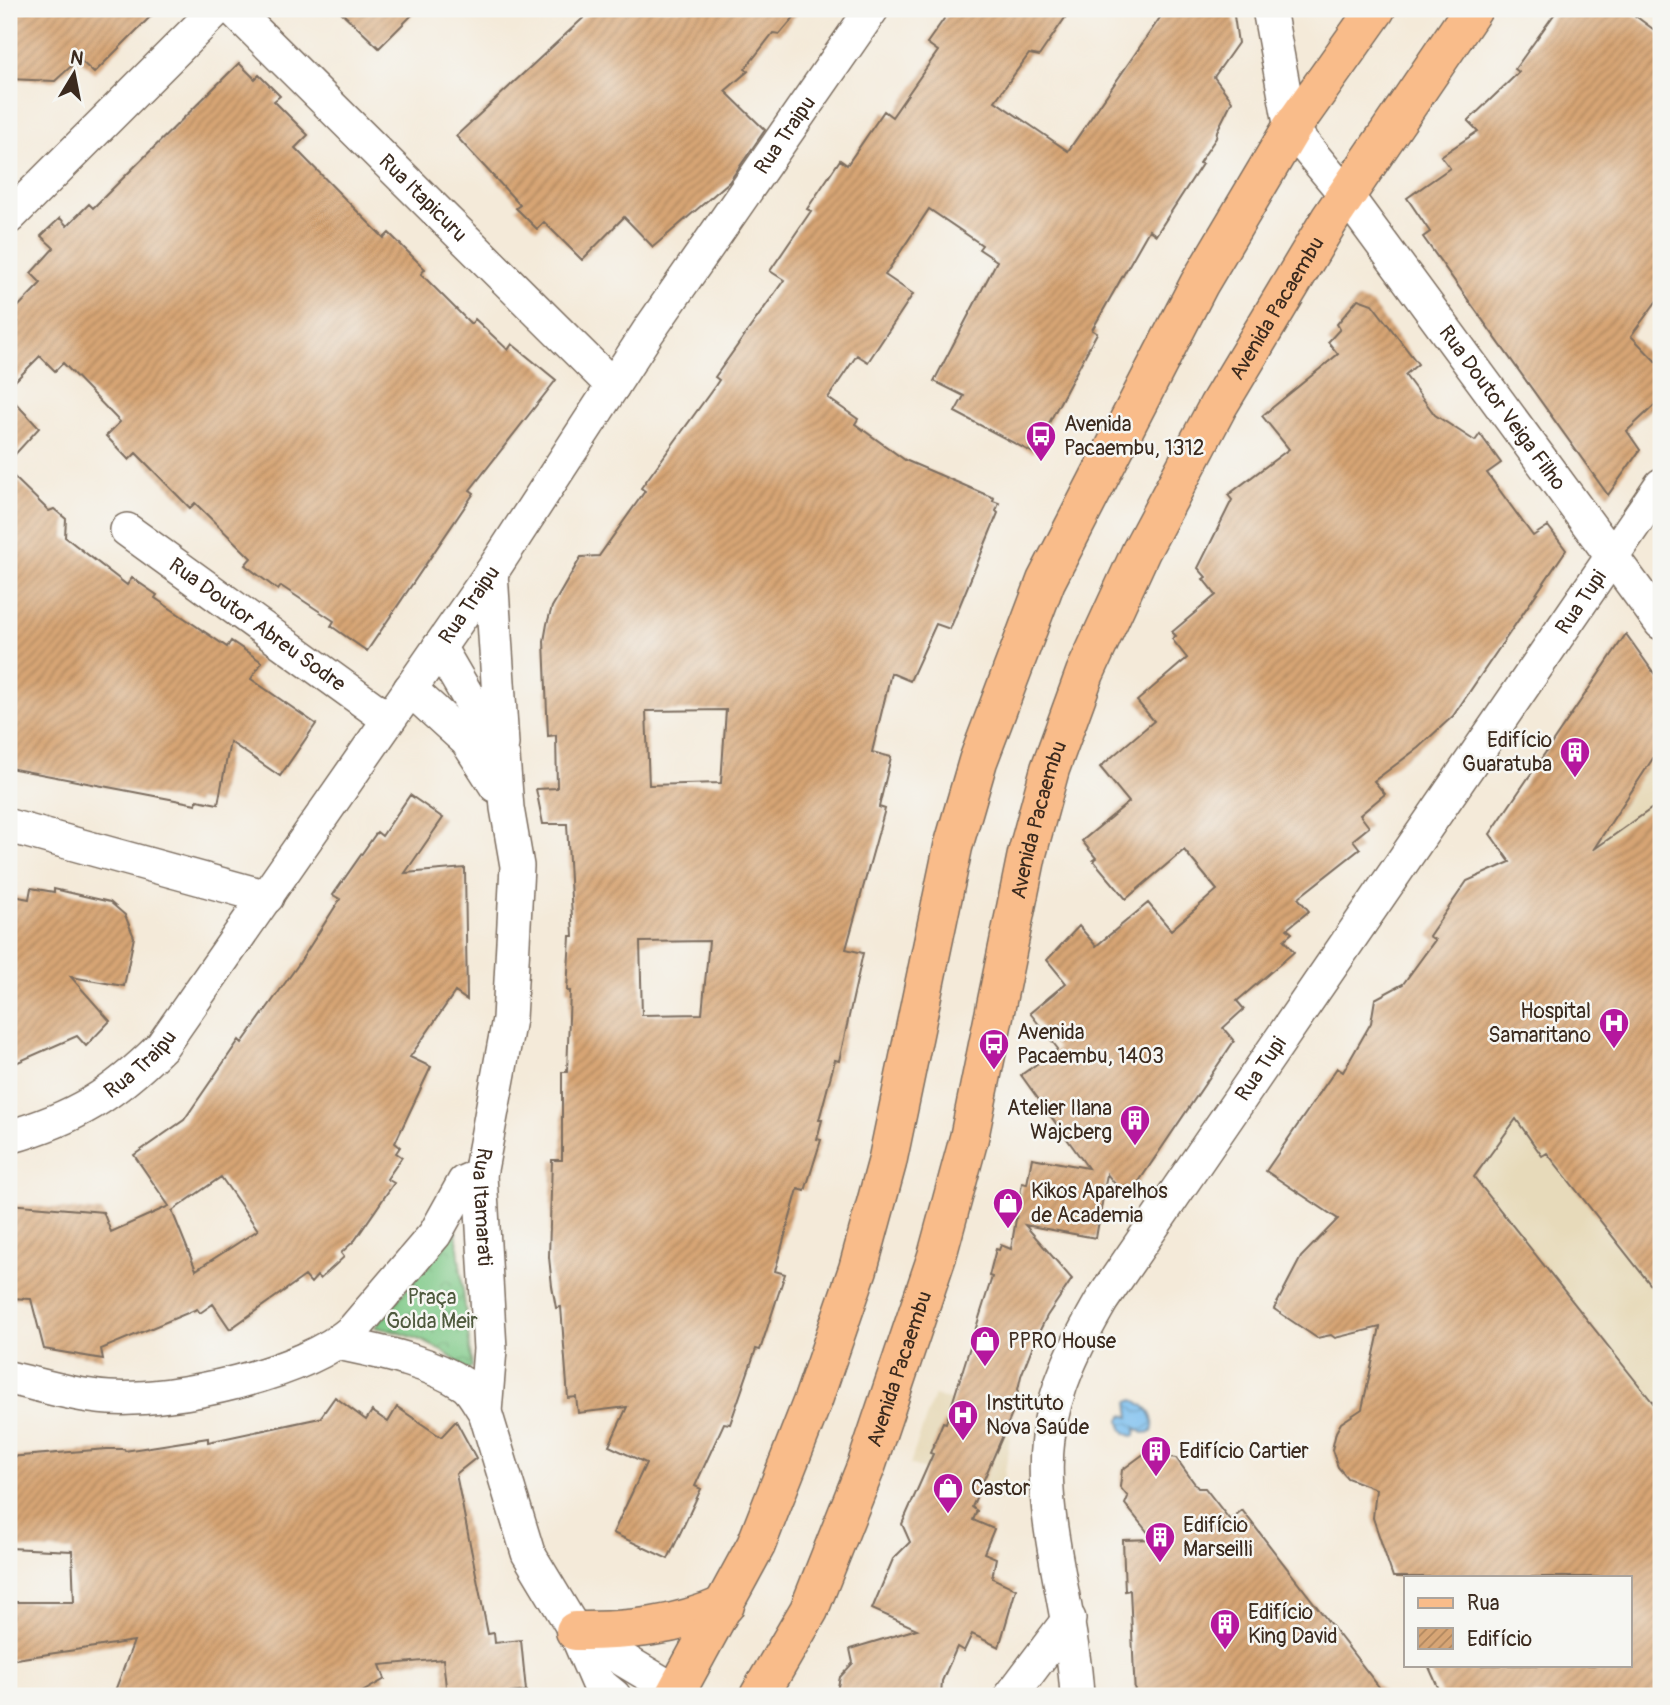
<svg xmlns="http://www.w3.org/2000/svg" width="1670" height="1705" viewBox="0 0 1670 1705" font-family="Pangolin,sans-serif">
	<defs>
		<pattern id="park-crowns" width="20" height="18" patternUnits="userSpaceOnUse" patternTransform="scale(1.75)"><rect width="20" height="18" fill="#7ec987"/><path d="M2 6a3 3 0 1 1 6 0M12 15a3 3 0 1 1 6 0" fill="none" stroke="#68a36e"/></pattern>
		<pattern id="water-waves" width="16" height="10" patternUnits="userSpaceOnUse" patternTransform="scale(1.75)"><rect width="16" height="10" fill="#79beef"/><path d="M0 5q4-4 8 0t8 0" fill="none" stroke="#649bc1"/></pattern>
		<pattern id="building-hatch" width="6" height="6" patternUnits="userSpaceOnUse" patternTransform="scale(1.75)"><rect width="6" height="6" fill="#d7a575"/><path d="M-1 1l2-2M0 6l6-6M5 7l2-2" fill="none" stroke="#b0875f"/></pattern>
	</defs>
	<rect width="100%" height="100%" fill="#f6f6f2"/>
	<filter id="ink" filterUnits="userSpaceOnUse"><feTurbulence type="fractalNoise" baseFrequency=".0143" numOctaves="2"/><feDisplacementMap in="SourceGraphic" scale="14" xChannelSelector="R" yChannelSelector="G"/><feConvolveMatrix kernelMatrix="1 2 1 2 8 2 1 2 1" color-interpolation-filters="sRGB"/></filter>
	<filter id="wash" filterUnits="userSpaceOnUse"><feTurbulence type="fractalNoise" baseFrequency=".00686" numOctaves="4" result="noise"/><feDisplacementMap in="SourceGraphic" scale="28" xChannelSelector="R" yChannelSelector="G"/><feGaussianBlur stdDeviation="1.57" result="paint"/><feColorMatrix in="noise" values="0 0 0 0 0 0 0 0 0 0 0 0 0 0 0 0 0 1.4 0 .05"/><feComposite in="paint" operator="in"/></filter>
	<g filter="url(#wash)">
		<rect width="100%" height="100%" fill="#f4ead9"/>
		<path fill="#e7daba" d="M 1661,746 L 1661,1413 L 1474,1177 L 1528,1102 L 1564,892 Z
			M 934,1395 L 1012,1421 L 1001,1502 L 910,1464 Z"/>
		<path fill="url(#park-crowns)" stroke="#5c7a52" stroke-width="2" d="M 456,1230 L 472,1367 L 467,1370 C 440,1345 410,1334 375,1327 Z"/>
		<path fill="url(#water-waves)" stroke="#5a7486" stroke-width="2" d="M 1134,1400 C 1146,1405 1157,1417 1152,1432 L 1143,1433 L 1136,1428 L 1135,1436 C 1125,1436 1120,1428 1120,1419 L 1123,1415 L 1130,1417 L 1128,1402 Z"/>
		<g id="blocks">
			<path fill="url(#building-hatch)" fill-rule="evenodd" d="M 9,9 L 158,9 L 94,73 L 79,59 L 55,81 L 9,79 Z
				M 338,9 L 418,9 L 379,48 Z
				M 593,9 L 801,9 L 780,34 L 773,33 L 745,69 L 748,71 L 725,91 L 765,130 L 729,182 L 653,247 L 624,217 L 582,260 L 544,222 L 537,229 L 516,208 L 520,205 L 456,136 Z
				M 951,9 L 1071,9 L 1039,56 L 1029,54 L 995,101 L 1068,151 L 1166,9 L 1233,9 L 1238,43 L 1214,77 L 1232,101 L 1217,131 L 1216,138 L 1199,163 L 1202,164 L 1156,235 L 1149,230 L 1092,330 L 1097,333 L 1033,453 L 955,412 L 964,396 L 934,381 L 997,261 L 979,249 L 982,245 L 929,209 L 885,275 L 913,294 L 868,362 L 857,355 L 828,398 L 858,419 L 855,424 L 905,460 L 994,498 L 993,501 L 999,503 L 996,511 L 998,513 L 950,629 L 936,624 L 910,681 L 891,673 L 872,752 L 891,757 L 879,807 L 885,809 L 846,949 L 863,953 L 839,1061 L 835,1060 L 819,1120 L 822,1120 L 817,1139 L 821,1140 L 805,1191 L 798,1189 L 775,1271 L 785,1274 L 760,1350 L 756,1349 L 730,1424 L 724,1423 L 695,1486 L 701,1489 L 668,1559 L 613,1533 L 646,1463 L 609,1446 L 627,1407 L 578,1413 L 576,1397 L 568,1398 L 561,1307 L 556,1308 L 552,1286 L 549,1257 L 552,1160 L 562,1160 L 562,1072 L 567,1072 L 570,991 L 567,991 L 570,936 L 573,936 L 567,824 L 543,824 L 536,789 L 557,788 L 556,735 L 548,736 L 544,641 L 547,624 L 552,607 L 581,557 L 599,556 L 645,491 L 641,488 L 715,386 L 719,380 L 715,377 L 784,280 L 770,271 L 811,211 L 807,209 L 840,160 L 847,165 L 884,111 L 892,117 L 938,51 L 927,43 ZM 726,710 L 721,783 L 649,785 L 646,711 ZM 709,941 L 702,1014 L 642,1015 L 640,942 Z
				M 1558,9 L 1626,9 L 1661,35 L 1661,295 L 1631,336 L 1661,367 L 1661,399 L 1627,431 L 1640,450 L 1608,495 L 1423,237 L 1430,232 L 1407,198 L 1450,168 L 1441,156 L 1478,131 L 1468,121 L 1519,72 L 1515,69 Z
				M 239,63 L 255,79 L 259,75 L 280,96 L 274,101 L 308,135 L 295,148 L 351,205 L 384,238 L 389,233 L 425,269 L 421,274 L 471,324 L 475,319 L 508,350 L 512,344 L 556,380 L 470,490 L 474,493 L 367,651 L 331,626 L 334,621 L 281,586 L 278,590 L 245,565 L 251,558 L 195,503 L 190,508 L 136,453 L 129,460 L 106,436 L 120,422 L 63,363 L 55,371 L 40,356 L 9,387 L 9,331 L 18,322 L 11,314 L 41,283 L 31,273 L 54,248 L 41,236 L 60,218 L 67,226 L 89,204 L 93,208 Z
				M 1358,299 L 1372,304 L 1418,364 L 1405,375 L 1435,415 L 1475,441 L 1480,434 L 1501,463 L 1487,473 L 1533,536 L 1548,526 L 1566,550 L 1453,716 L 1418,748 L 1374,781 L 1385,794 L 1360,815 L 1369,827 L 1353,840 L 1360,849 L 1298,898 L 1309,911 L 1287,929 L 1292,933 L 1284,940 L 1294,952 L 1237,1001 L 1244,1009 L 1223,1028 L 1234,1041 L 1127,1199 L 1107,1174 L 1096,1238 L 1025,1225 L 1072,1279 L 1047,1316 L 1035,1340 L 1021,1376 L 1013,1412 L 972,1507 L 977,1511 L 973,1520 L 994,1529 L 984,1553 L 996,1558 L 992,1578 L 1016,1589 L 999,1647 L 972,1634 L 964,1651 L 957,1647 L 942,1681 L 941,1696 L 836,1696 L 840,1677 L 853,1663 L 850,1649 L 917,1629 L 872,1609 L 893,1559 L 910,1542 L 902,1524 L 933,1454 L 930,1453 L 943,1422 L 946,1423 L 992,1277 L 989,1276 L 996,1249 L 999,1250 L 1001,1245 L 1011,1249 L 1022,1183 L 1027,1184 L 1032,1158 L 1088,1168 L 1021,1075 L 1058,1049 L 1030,1013 L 1066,983 L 1047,960 L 1079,926 L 1096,946 L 1148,903 L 1171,930 L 1217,890 L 1184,850 L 1126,899 L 1093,860 L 1096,858 L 1082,841 L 1129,802 L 1100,767 L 1154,721 L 1137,701 L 1187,658 L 1172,639 L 1176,636 L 1172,632 L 1216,595 L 1203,579 L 1206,577 L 1198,568 L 1232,500 L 1228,495 L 1289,449 L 1262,416 L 1338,354 L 1328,342 L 1340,329 L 1337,324 Z
				M 9,396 L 39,428 L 9,461 Z
				M 9,472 L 49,511 L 54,509 L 66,519 L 65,537 L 127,585 L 132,578 L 157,595 L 155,598 L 227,647 L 231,641 L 262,662 L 251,679 L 316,724 L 280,776 L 230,742 L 218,804 L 197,800 L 196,804 L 9,768 Z
				M 1626,634 L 1661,683 L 1661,746 L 1593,850 L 1661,802 L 1661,1298 L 1547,1153 L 1542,1156 L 1516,1119 L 1474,1177 L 1661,1413 L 1661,1696 L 1442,1696 L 1428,1665 L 1630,1665 L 1630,1577 L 1393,1577 L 1373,1518 L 1376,1489 L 1347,1478 L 1338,1467 L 1332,1450 L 1336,1432 L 1341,1423 L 1362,1409 L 1380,1327 L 1335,1338 L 1331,1335 L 1317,1338 L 1274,1309 L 1301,1257 L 1338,1219 L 1266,1171 L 1337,1068 L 1343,1072 L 1371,1023 L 1375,999 L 1403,984 L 1435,940 L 1429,936 L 1467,881 L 1510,862 L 1490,834 Z
				M 410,795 L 443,818 L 405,873 L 465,868 L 467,1000 L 455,992 L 410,1057 L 431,1067 L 395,1143 L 400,1147 L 396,1153 L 402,1157 L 387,1179 L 394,1183 L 355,1240 L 341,1253 L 344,1257 L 320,1279 L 317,1276 L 311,1283 L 305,1276 L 230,1329 L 213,1304 L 200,1313 L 197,1309 L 101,1349 L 103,1359 L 44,1349 L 31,1299 L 9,1298 L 9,1204 L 103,1212 L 111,1232 L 169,1206 L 134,1155 L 184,1120 L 239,1040 L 242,1043 L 298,965 L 340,899 L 333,895 L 377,832 L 382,836 ZM 221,1177 L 258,1230 L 196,1270 L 172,1211 Z
				M 31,888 L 54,892 L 54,889 L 110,902 L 125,915 L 134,937 L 124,986 L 71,977 L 110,1021 L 86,1046 L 77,1036 L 9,1066 L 9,895 L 29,899 Z
				M 335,1397 L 366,1420 L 372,1411 L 388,1422 L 397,1407 L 441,1437 L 456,1421 L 476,1458 L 456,1474 L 488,1634 L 494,1633 L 495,1643 L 521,1640 L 526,1691 L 503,1694 L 504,1696 L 447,1696 L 443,1659 L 380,1665 L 385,1679 L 355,1696 L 113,1696 L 134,1641 L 9,1660 L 9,1602 L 74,1602 L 72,1551 L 9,1548 L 9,1457 L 107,1449 L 124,1449 L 125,1451 L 208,1438 L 208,1442 L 320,1418 Z
				M 1145,1453 L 1176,1458 L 1198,1488 L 1205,1488 L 1230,1520 L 1242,1510 L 1386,1696 L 1135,1696 L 1130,1590 L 1125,1591 L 1123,1540 L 1153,1539 L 1125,1504 L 1128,1497 L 1120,1487 L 1122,1470 Z"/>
		</g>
	</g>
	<g filter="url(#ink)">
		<use href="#blocks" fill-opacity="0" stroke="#7c6d5f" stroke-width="2"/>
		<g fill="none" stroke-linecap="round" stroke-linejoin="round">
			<g stroke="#7c6d5f" stroke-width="36">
				<g id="minor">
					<path id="s1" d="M 233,9 L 613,386"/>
					<path id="s2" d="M 1269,9 L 1291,129 L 1346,195 L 1661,623"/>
					<path d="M 9,217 L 217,9"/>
					<path id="s3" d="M 127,530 L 388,719"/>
					<path d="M 491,573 L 502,744"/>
					<path id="s4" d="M 439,647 L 503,757 L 507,808 L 517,866 L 509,1019 L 480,1175 L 490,1349 L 485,1412 L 528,1553 L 575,1631 L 597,1682 L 614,1696"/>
					<path d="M 410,689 L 467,741 L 496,786"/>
					<path d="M 9,826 L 267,897"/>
					<path id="s5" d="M 9,1137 C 75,1118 113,1095 162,1046 L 491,573 L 648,332 L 872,9"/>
					<path d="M 338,1343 C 380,1352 429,1361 465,1385 C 473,1391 479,1404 485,1412"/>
					<path d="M 9,1378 C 41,1385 75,1396 109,1398 C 175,1402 303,1374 353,1330 L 435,1234 L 464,1182 L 480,1175"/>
					<path d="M 575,1631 L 684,1696"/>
					<path d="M 1011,1696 L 1069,1619"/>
					<path id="s6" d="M 1077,1696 C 1073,1613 1038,1519 1048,1438 C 1054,1388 1077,1343 1102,1300 L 1661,485"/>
				</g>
			</g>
			<g stroke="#7c6d5f" stroke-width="41">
				<g id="major">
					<path d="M 575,1631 C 629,1631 675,1627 725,1605"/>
					<path d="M 674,1696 L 756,1545 L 813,1400 L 858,1269 L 887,1163 L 953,847 L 978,761 L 1046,581 L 1199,284 L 1291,129 L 1376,9"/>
					<path id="s7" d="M 759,1696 L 809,1610 L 867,1464 L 937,1256 L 969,1138 L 1027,854 L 1050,769 L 1085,673 L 1141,551 L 1218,406 L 1330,219 L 1473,9"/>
				</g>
			</g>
			<use href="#minor" stroke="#fff" stroke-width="33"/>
			<use href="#major" stroke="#f9bc8a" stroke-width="38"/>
		</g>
	</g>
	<defs>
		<g id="bus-pin" transform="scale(1.575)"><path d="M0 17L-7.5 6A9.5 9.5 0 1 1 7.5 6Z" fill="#b5179e" stroke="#f6f6f2"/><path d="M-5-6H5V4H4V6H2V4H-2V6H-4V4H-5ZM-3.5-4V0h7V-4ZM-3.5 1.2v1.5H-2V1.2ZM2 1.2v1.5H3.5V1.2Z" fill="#fff"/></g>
		<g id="building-pin" transform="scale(1.575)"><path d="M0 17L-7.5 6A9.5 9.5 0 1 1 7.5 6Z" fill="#b5179e" stroke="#f6f6f2"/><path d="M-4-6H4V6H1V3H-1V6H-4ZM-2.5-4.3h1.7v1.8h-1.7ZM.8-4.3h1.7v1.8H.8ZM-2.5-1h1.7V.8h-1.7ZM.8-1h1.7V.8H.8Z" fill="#fff"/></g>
		<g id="hospital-pin" transform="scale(1.575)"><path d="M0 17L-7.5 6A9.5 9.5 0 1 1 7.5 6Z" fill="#b5179e" stroke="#f6f6f2"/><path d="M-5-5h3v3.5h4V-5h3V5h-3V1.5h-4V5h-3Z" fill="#fff"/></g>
		<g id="shop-pin" transform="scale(1.575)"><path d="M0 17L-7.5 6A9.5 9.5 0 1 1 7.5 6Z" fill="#b5179e" stroke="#f6f6f2"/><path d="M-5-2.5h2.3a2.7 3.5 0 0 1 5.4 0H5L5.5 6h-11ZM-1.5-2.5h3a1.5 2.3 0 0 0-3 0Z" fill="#fff"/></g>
	</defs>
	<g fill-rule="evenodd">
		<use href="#bus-pin" x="1041" y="436"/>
		<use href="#building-pin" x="1575" y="752"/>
		<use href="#hospital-pin" x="1614" y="1023"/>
		<use href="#bus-pin" x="994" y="1044"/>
		<use href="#building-pin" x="1135" y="1120"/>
		<use href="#shop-pin" x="1008" y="1203"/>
		<use href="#shop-pin" x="985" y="1341"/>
		<use href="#hospital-pin" x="963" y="1415"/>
		<use href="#building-pin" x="1156" y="1451"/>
		<use href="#shop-pin" x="948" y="1488"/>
		<use href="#building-pin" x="1160" y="1537"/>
		<use href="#building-pin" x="1225" y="1624"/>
	</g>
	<g text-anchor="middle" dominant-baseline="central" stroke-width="5" stroke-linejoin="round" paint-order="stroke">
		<g font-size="21" fill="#3b2a1e" stroke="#f6f6f2">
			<text stroke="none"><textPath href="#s5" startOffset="1284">Rua Traipu</textPath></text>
			<text stroke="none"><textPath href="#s1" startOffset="268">Rua Itapicuru</textPath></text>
			<text stroke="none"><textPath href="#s7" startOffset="1491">Avenida Pacaembu</textPath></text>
			<text stroke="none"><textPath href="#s2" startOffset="472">Rua Doutor Veiga Filho</textPath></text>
			<text stroke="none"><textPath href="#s6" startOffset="1256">Rua Tupi</textPath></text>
			<text stroke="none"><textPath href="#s5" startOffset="718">Rua Traipu</textPath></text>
			<text stroke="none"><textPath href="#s3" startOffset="161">Rua Doutor Abreu Sodre</textPath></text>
			<text stroke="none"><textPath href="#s7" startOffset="924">Avenida Pacaembu</textPath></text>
			<text stroke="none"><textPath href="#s5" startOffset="152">Rua Traipu</textPath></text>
			<text stroke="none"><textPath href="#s6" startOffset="690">Rua Tupi</textPath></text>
			<text stroke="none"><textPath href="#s4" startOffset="581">Rua Itamarati</textPath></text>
			<text stroke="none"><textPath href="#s7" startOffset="357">Avenida Pacaembu</textPath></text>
		</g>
		<g font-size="21" fill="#3b2a1e" stroke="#f6f6f2" text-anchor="start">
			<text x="1064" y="424">Avenida<tspan x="1064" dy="24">Pacaembu, 1312</tspan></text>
			<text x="1552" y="740" text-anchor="end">Edifício<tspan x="1552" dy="24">Guaratuba</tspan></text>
			<text x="1591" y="1011" text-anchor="end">Hospital<tspan x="1591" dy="24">Samaritano</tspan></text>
			<text x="1017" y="1032">Avenida<tspan x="1017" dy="24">Pacaembu, 1403</tspan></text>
			<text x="1112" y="1108" text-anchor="end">Atelier Ilana<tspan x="1112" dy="24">Wajcberg</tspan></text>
			<text x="1031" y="1191">Kikos Aparelhos<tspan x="1031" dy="24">de Academia</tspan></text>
			<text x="1008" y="1341">PPRO House</text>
			<text x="986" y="1403">Instituto<tspan x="986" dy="24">Nova Saúde</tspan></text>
			<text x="1179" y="1451">Edifício Cartier</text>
			<text x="971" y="1488">Castor</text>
			<text x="1183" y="1525">Edifício<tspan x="1183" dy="24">Marseilli</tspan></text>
			<text x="1248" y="1612">Edifício<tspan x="1248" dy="24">King David</tspan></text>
		</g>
		<g font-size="21" fill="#4f5a3e" stroke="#f6f6f2">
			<text x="432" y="1297">Praça<tspan x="432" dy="24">Golda Meir</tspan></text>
		</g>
	</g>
	<rect width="1670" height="1705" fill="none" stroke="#f6f6f2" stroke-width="35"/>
	<rect x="1404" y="1576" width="228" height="91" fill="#f6f6f2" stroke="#aba49d" stroke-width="2"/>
	<rect x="1418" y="1598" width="35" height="10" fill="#f9bc8a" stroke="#aba49d" stroke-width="2"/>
	<text x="1467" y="1610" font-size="21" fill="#3b2a1e">Rua</text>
	<rect x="1418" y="1628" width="35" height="21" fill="url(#building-hatch)" stroke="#aba49d" stroke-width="2"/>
	<text x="1467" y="1646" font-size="21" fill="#3b2a1e">Edifício</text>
	<g transform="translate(74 74) rotate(10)" stroke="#f6f6f2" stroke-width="5" paint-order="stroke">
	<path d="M0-5L12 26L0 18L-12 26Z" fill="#3b2a1e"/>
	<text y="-10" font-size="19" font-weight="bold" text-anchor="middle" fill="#3b2a1e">N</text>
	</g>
</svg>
